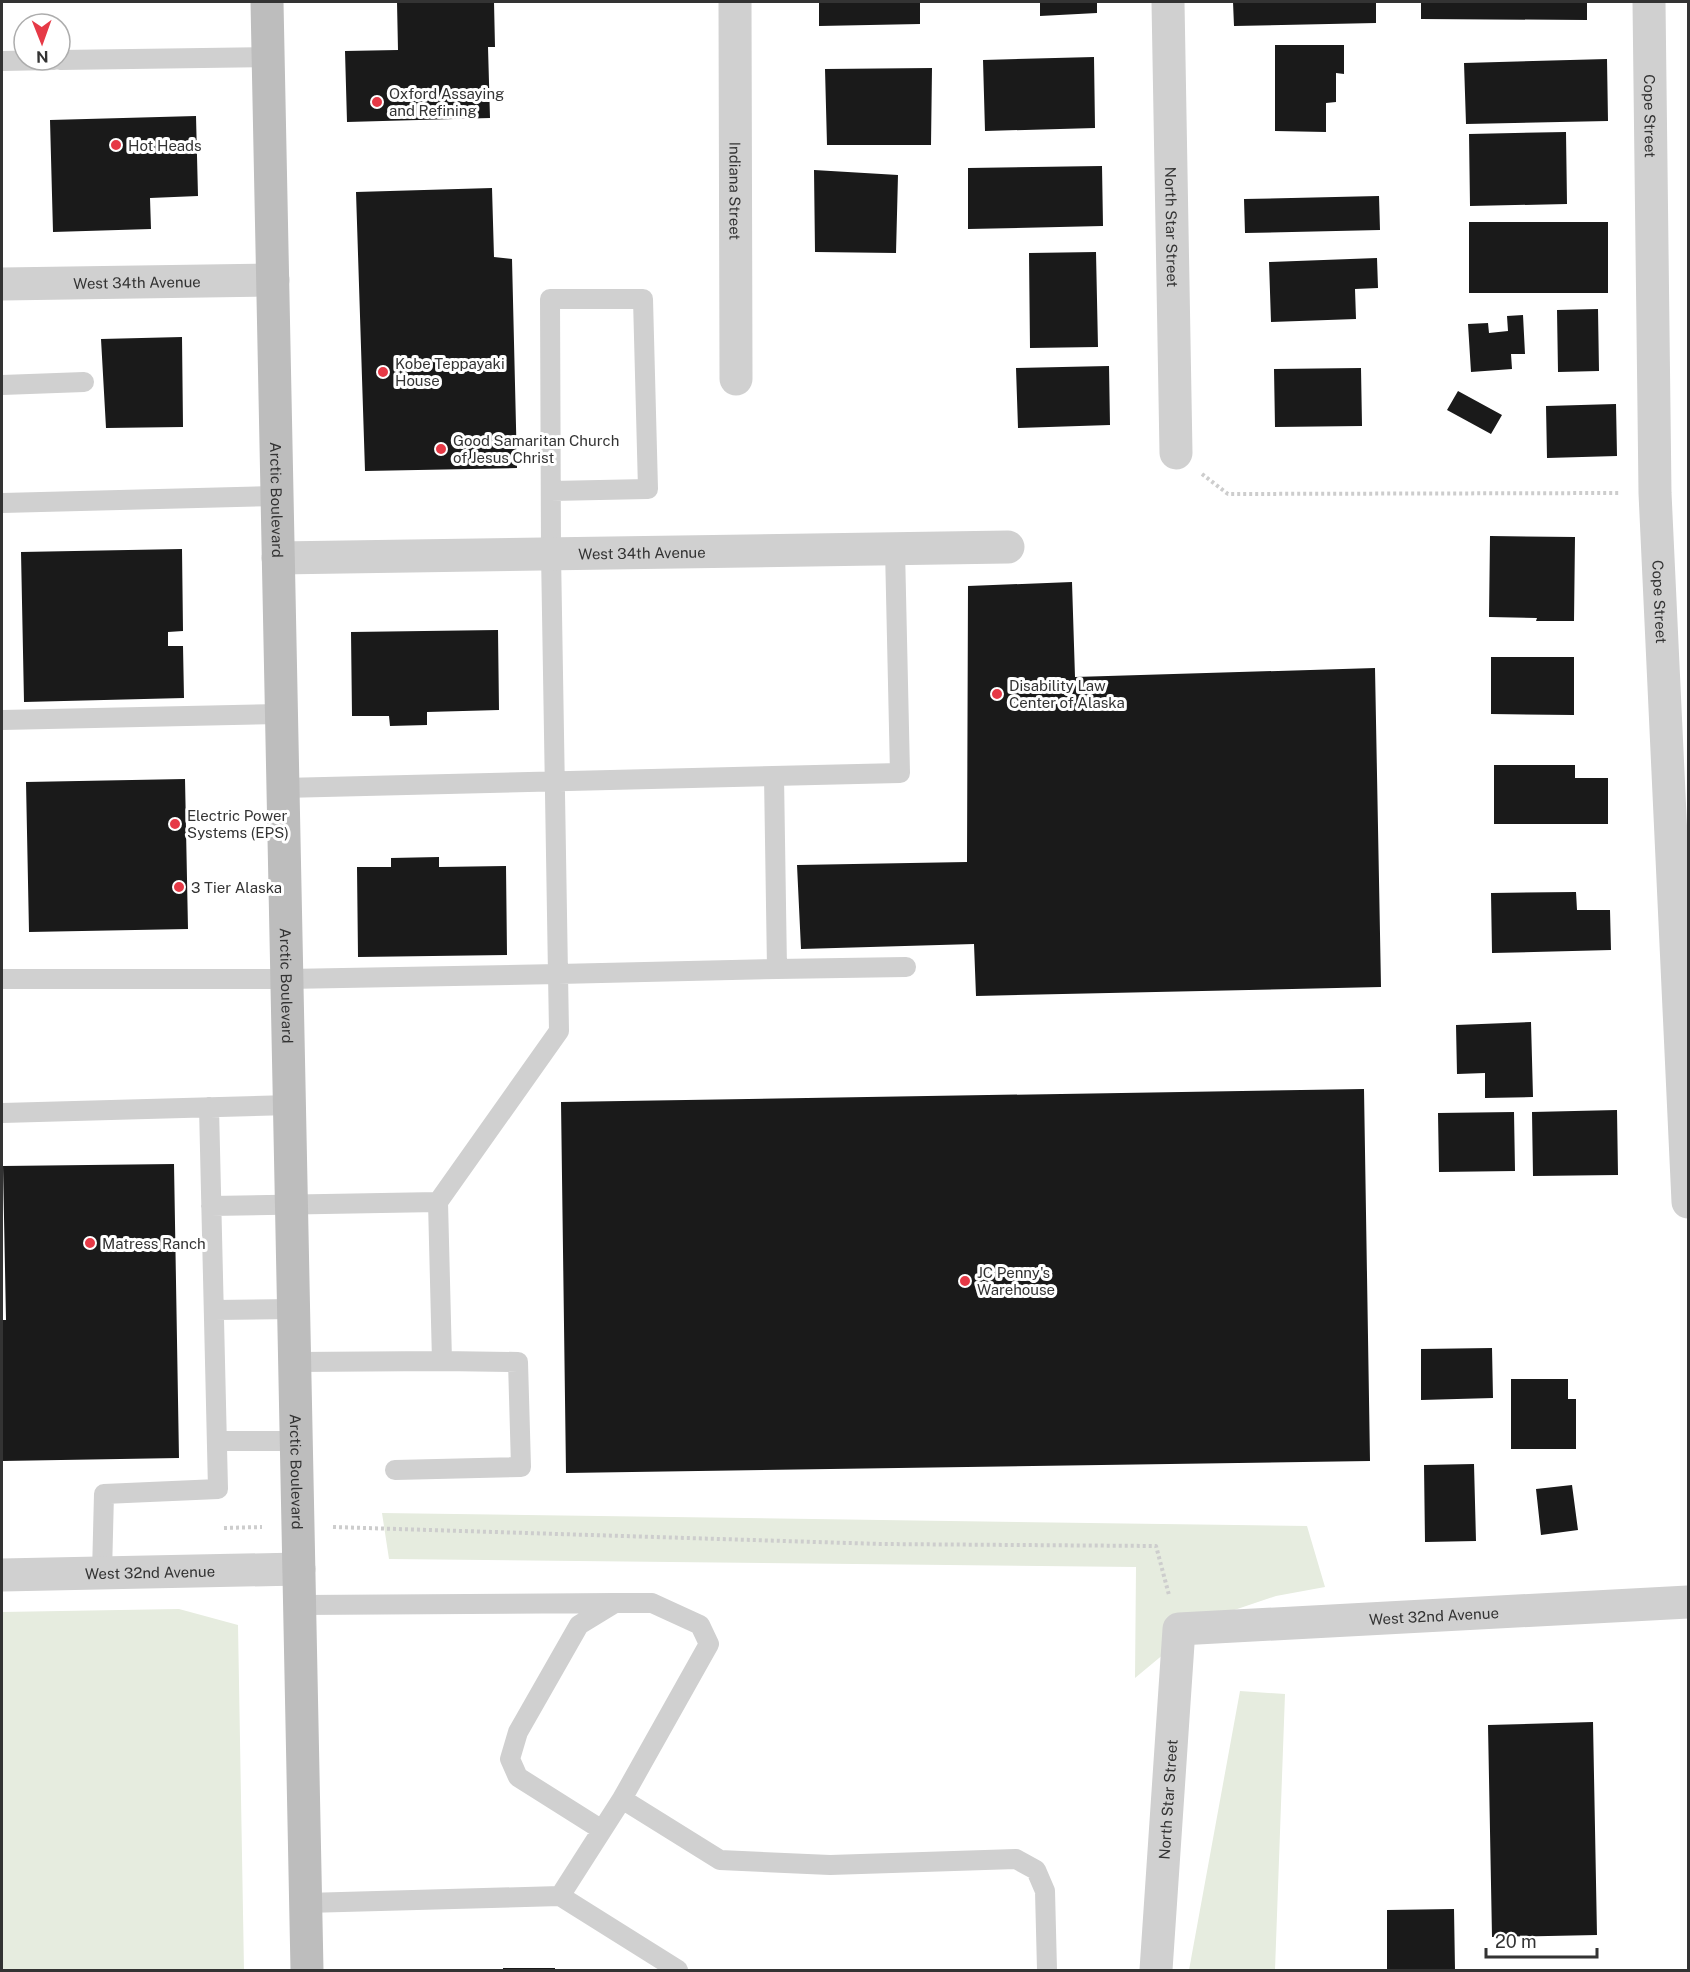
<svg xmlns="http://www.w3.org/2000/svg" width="1690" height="1972" viewBox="0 0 1690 1972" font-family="'Public Sans',sans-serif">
	<rect width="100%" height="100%" fill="#fff"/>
	<path fill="#e6ecdf" d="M 382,1513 L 1307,1526 L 1325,1587 L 1276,1596 L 1181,1628 L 1194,1629 L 1135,1678 L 1136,1567 L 389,1559 Z
		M 179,1609 L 238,1625 L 244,1970 L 2,1970 L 2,1612 Z
		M 1240,1691 L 1285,1694 L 1275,1970 L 1189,1970 Z"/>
	<path fill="#1a1a1a" d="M 397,2 L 494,2 L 495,47 L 488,47 L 490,118 L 347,122 L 345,51 L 398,50 Z
		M 819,2 L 920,2 L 920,24 L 819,26 Z
		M 1040,2 L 1097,2 L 1097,13 L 1040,16 Z
		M 1233,2 L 1376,2 L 1376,23 L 1234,26 Z
		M 1421,2 L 1587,2 L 1587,20 L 1421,19 Z
		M 1275,45 L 1344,45 L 1344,74 L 1336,73 L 1336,102 L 1326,103 L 1326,132 L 1275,131 Z
		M 1094,57 L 1095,128 L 985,131 L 983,60 Z
		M 1607,59 L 1608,121 L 1466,124 L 1464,63 Z
		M 932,68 L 931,145 L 827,145 L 825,69 Z
		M 196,116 L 198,196 L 150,198 L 151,229 L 53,232 L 50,120 Z
		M 1566,132 L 1567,204 L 1470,206 L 1469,134 Z
		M 1102,166 L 1103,226 L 968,229 L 968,168 Z
		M 814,170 L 898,175 L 896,253 L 815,252 Z
		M 492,188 L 494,257 L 512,259 L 517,468 L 365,471 L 356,192 Z
		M 1379,196 L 1380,230 L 1245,233 L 1244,199 Z
		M 1469,222 L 1608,222 L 1608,293 L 1469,293 Z
		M 1096,252 L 1098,347 L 1030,348 L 1029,253 Z
		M 1377,258 L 1378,288 L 1355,289 L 1356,319 L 1271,322 L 1269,262 Z
		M 1598,309 L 1599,371 L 1558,372 L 1557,310 Z
		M 1523,315 L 1525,354 L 1511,354 L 1512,369 L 1471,372 L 1468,324 L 1488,323 L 1489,333 L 1508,331 L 1507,316 Z
		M 182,337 L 183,427 L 106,428 L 101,339 Z
		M 1109,366 L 1110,425 L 1018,428 L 1016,368 Z
		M 1361,368 L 1362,426 L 1275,427 L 1274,369 Z
		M 1458,391 L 1502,415 L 1491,434 L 1447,410 Z
		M 1616,404 L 1617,456 L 1547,458 L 1546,406 Z
		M 1490,536 L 1575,537 L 1574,621 L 1536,621 L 1537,618 L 1489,617 Z
		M 182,549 L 183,631 L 168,632 L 168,646 L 183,646 L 184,698 L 24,702 L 21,552 Z
		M 1072,582 L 1075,677 L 1375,668 L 1381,987 L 976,996 L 974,944 L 801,949 L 797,865 L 967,862 L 968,586 Z
		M 498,630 L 499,710 L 427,712 L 427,725 L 390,726 L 389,716 L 352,716 L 351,632 Z
		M 1491,657 L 1574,657 L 1574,715 L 1491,714 Z
		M 1494,765 L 1575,765 L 1575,778 L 1608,778 L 1608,824 L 1494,824 Z
		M 185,779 L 188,929 L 29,932 L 26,782 Z
		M 439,857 L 439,867 L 506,866 L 507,955 L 358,957 L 357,867 L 391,867 L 391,858 Z
		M 1576,892 L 1577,910 L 1610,910 L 1611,950 L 1492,953 L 1491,893 Z
		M 1531,1022 L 1533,1097 L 1485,1098 L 1485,1073 L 1457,1074 L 1456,1025 Z
		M 1364,1089 L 1370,1461 L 566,1473 L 561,1102 Z
		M 1617,1110 L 1618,1175 L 1533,1176 L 1532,1112 Z
		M 1514,1112 L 1515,1171 L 1439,1172 L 1438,1113 Z
		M 174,1164 L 179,1458 L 2,1461 L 2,1320 L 6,1320 L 3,1166 Z
		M 1492,1348 L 1493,1398 L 1421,1400 L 1421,1349 Z
		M 1511,1379 L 1568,1379 L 1568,1399 L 1576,1399 L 1576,1449 L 1511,1449 Z
		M 1474,1464 L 1476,1541 L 1425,1542 L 1424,1465 Z
		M 1572,1485 L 1578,1530 L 1541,1535 L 1536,1489 Z
		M 1593,1722 L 1597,1935 L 1492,1937 L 1488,1725 Z
		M 1454,1909 L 1455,1970 L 1387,1970 L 1387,1910 Z
		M 503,1968 L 555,1968 L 555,1970 L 503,1970 Z"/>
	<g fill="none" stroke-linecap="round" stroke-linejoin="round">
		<path stroke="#cdcdcd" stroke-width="4" stroke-dasharray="3 3" stroke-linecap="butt" d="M 1202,474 L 1228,494 L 1620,493
			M 333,1527 L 881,1544 L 1156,1546 L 1169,1595
			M 224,1528 L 262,1527"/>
		<path stroke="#d0d0d0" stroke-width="20" d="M 60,60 L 268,57
			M 2,61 L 54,60
			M 2,385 L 84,382
			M 551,491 L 648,489 L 643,299 L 550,299 L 551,553 L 558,974 L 777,969 L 774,776
			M 2,503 L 277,496
			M 2,720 L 281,714
			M 283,788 L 900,773 L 895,549
			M 777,969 L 906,967
			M 2,979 L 287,979 L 558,974 L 559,1031 L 438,1202
			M 2,1113 L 290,1105
			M 211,1206 L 438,1202 L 442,1361 L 295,1362
			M 214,1310 L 294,1309
			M 217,1441 L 297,1441
			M 395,1470 L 521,1467 L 518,1362 L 442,1361
			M 102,1573 L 104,1494 L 218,1489 L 209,1107
			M 300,1605 L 615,1603
			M 602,1830 L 518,1777 L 510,1759 L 518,1732 L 579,1625 L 615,1603 L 652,1603 L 700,1625 L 709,1644 L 622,1799
			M 306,1903 L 560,1896
			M 678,1970 L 560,1896 L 622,1799 L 720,1860 L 830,1865 L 1016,1859 L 1036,1870 L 1045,1891 L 1047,1970"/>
		<g stroke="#d0d0d0" stroke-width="33">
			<path id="s1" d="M 735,2 L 736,379"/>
			<path id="s2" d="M 1168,2 L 1176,453"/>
			<path id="s3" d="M 1649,2 L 1655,493 L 1688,1202"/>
			<path id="s4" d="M 2,284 L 273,280"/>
			<path id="s5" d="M 278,558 L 1008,547"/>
			<path id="s6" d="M 2,1575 L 299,1569"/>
			<path id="s7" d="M 1156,1970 L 1179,1629 L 1688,1602"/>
		</g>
		<path stroke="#bdbdbd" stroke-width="33" id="s8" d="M 267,2 L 307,1970"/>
	</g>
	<g fill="#e63946" stroke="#fff" stroke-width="2">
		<circle cx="377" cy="102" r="6"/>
		<circle cx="116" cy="145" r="6"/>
		<circle cx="383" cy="372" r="6"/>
		<circle cx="441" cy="449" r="6"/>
		<circle cx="997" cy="694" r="6"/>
		<circle cx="175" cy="824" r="6"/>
		<circle cx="179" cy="887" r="6"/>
		<circle cx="90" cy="1243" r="6"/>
		<circle cx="965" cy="1281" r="6"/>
	</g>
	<g text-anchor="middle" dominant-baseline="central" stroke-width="6" stroke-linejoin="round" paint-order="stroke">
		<g font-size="15" fill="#333" stroke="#fff" text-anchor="start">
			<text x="389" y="93">Oxford Assaying<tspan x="389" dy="17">and Refining</tspan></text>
			<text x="128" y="145">Hot Heads</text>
			<text x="395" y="363">Kobe Teppayaki<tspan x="395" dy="17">House</tspan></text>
			<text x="453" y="440">Good Samaritan Church<tspan x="453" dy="17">of Jesus Christ</tspan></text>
			<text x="1009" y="685">Disability Law<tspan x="1009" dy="17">Center of Alaska</tspan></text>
			<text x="187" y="815">Electric Power<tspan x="187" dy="17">Systems (EPS)</tspan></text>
			<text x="191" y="887">3 Tier Alaska</text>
			<text x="102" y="1243">Matress Ranch</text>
			<text x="977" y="1272">JC Penny's<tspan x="977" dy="17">Warehouse</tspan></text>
		</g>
		<g font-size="15" fill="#333" stroke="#fff">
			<text stroke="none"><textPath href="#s3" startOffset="114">Cope Street</textPath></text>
			<text stroke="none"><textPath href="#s1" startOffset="189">Indiana Street</textPath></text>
			<text stroke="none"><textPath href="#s2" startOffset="225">North Star Street</textPath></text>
			<text stroke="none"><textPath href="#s4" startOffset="135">West 34th Avenue</textPath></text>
			<text stroke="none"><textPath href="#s8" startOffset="498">Arctic Boulevard</textPath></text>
			<text stroke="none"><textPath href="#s5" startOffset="364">West 34th Avenue</textPath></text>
			<text stroke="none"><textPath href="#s3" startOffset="600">Cope Street</textPath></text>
			<text stroke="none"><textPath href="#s8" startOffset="984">Arctic Boulevard</textPath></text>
			<text stroke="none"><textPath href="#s8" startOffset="1470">Arctic Boulevard</textPath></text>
			<text stroke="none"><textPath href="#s6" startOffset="148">West 32nd Avenue</textPath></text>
			<text stroke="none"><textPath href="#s7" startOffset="597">West 32nd Avenue</textPath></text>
			<text stroke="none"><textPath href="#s7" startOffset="171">North Star Street</textPath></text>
		</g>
	</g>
	<rect width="1690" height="1972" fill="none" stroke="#333333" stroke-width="6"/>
	<g transform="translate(42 42) rotate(179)"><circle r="28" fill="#ffffff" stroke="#adadad" stroke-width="1.5"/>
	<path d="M0-4.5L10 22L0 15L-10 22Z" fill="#e63946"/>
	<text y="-9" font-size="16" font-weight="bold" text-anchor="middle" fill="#333333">N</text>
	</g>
	<path d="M1486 1948v9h111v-9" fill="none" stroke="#333333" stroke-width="3"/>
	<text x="1495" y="1948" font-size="18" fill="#333333" stroke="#ffffff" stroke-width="4.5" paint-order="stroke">20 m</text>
</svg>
